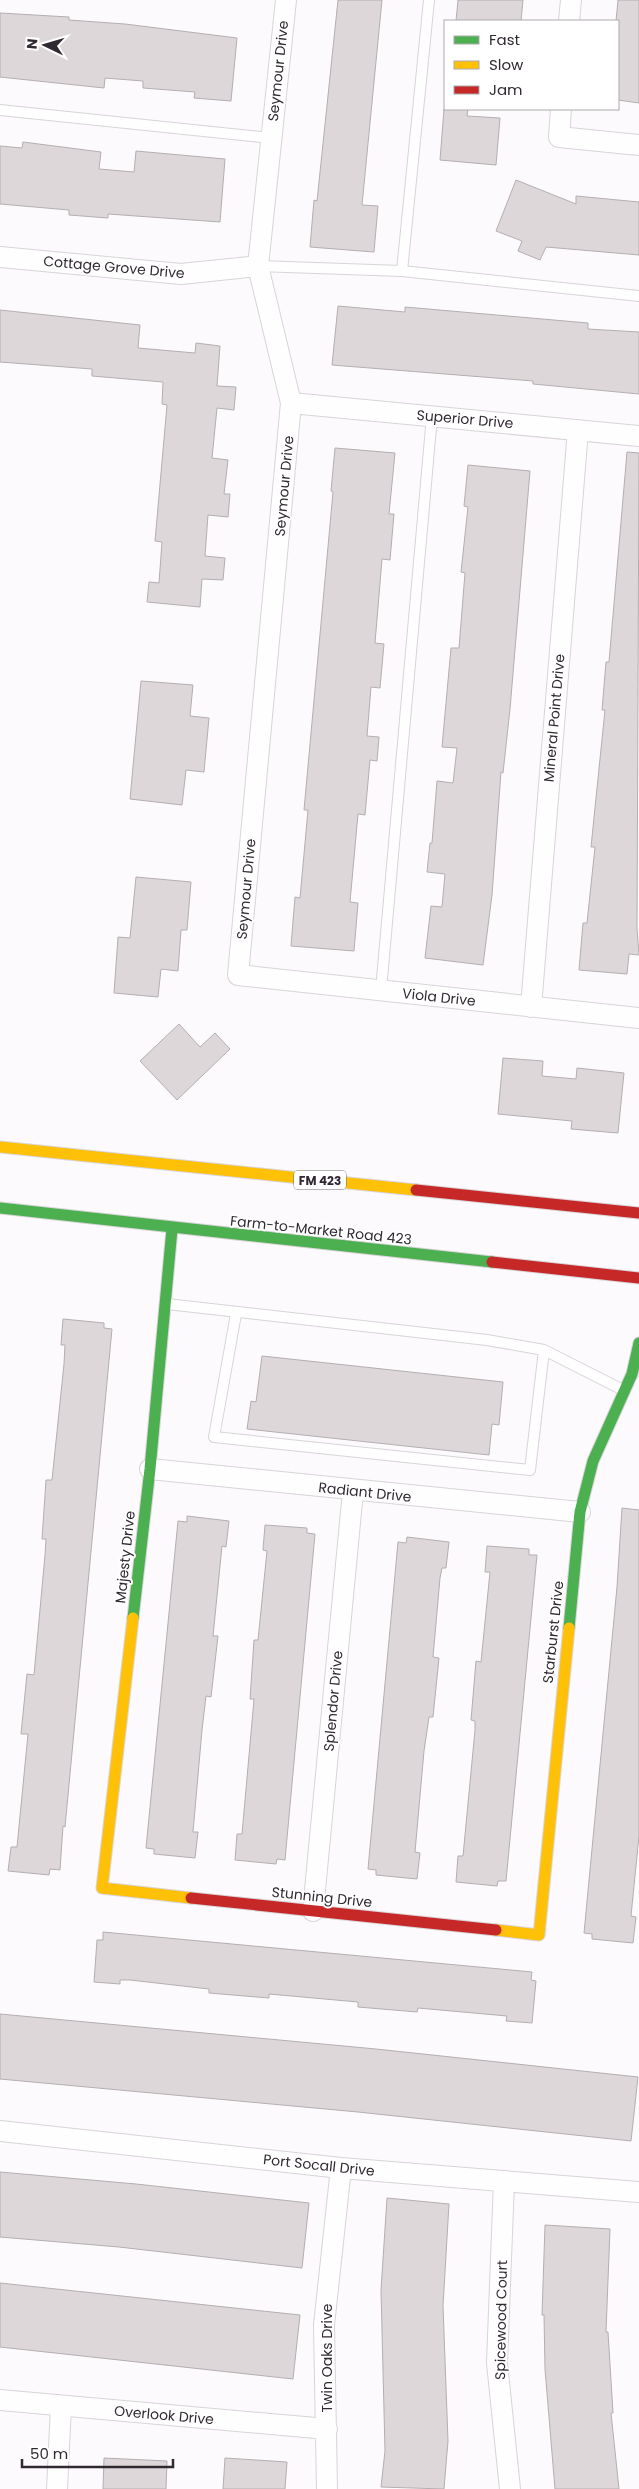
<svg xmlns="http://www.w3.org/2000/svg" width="639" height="2489" viewBox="0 0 639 2489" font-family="Poppins,sans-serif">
	<rect width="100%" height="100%" fill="#fcfafc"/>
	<path fill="#ddd7d9" stroke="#b4aeb1" d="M 338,0 L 382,0 L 362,205 L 378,206 L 374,252 L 310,247 L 314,200 L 317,201 Z
		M 458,0 L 523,0 L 521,21 L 456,21 Z
		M 618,0 L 639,0 L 639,103 L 618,100 L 616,21 Z
		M 0,13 L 69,17 L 69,20 L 125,24 L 237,38 L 231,101 L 194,98 L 195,92 L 143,88 L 143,81 L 105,78 L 104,88 L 0,77 Z
		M 444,109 L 468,109 L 467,116 L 500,118 L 496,165 L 440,160 Z
		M 23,142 L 101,152 L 99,169 L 134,172 L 136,151 L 225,159 L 220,222 L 108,214 L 108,218 L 69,215 L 69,210 L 0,204 L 0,146 L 22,148 Z
		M 516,180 L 576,204 L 576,196 L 639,202 L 639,255 L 546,247 L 540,260 L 518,251 L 522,241 L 496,231 Z
		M 338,306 L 405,312 L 405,307 L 588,323 L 588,329 L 639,332 L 639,394 L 533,384 L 533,381 L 332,365 Z
		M 0,310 L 140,325 L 138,348 L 195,353 L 196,343 L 220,346 L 217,386 L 236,387 L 234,410 L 217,408 L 212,458 L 228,460 L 224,494 L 230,494 L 228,517 L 208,515 L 205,556 L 225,558 L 223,580 L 202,579 L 200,607 L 147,602 L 149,582 L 159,583 L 162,542 L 155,541 L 167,405 L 162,404 L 163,382 L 92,376 L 92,369 L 0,362 Z
		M 335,448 L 395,453 L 389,514 L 394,514 L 390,560 L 382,559 L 375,643 L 384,644 L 380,688 L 371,687 L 367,736 L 379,737 L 377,761 L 370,760 L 365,815 L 358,814 L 350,902 L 358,903 L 354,951 L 291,946 L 295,897 L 300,898 L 308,810 L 304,810 L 333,492 L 331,491 Z
		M 627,452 L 639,453 L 637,928 L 639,955 L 629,954 L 627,974 L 579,970 L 583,923 L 587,923 L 595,847 L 591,847 L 605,710 L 602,710 L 606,662 L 609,662 Z
		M 468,465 L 530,471 L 510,709 L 503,773 L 501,772 L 492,895 L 483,965 L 425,958 L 431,906 L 442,907 L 445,874 L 427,872 L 430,843 L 432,843 L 437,781 L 453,783 L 457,748 L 442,747 L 451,648 L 459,648 L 465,573 L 461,572 L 468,507 L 464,506 Z
		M 141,681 L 193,685 L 190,716 L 209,718 L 204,772 L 186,770 L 182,805 L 130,799 Z
		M 136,877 L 191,882 L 187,930 L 181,930 L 178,971 L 161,969 L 158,997 L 114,993 L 118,937 L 130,938 Z
		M 179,1024 L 200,1047 L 215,1033 L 230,1049 L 177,1100 L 140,1061 Z
		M 503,1058 L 543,1061 L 542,1076 L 576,1079 L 577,1068 L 624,1073 L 618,1133 L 571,1129 L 572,1121 L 498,1114 Z
		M 63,1319 L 104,1323 L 104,1328 L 112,1329 L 65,1827 L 63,1826 L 60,1870 L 50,1869 L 49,1875 L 8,1871 L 11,1847 L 17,1847 L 28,1734 L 21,1734 L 27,1674 L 34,1675 L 45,1555 L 46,1539 L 42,1539 L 46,1480 L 52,1480 L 64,1364 L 65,1345 L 61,1345 Z
		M 262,1356 L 503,1382 L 499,1425 L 492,1424 L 489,1455 L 247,1429 L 251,1401 L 256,1402 Z
		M 622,1508 L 639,1510 L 639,1836 L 631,1916 L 636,1917 L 633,1943 L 592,1939 L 592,1934 L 584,1933 L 617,1587 Z
		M 187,1516 L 229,1521 L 226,1547 L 222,1546 L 213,1636 L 218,1636 L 211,1697 L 206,1696 L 202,1730 L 193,1832 L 198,1832 L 195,1858 L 154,1854 L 154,1849 L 146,1848 L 178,1521 L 187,1522 Z
		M 265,1525 L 307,1528 L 307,1533 L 315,1534 L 285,1860 L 277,1859 L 276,1864 L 235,1860 L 237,1834 L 242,1834 L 251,1733 L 254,1699 L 250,1699 L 254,1640 L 258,1640 L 267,1551 L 263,1550 Z
		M 407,1537 L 449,1542 L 446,1568 L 442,1568 L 440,1578 L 433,1657 L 439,1658 L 433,1717 L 429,1717 L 424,1751 L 415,1852 L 420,1853 L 417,1879 L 376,1875 L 376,1870 L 368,1869 L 398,1542 L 406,1543 Z
		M 487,1546 L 529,1549 L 529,1555 L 537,1555 L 506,1881 L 498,1881 L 497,1886 L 456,1882 L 458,1856 L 463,1856 L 475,1730 L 475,1721 L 471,1720 L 476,1661 L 481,1662 L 490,1572 L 485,1572 Z
		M 103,1932 L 532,1972 L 531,1980 L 536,1981 L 532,2023 L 506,2021 L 507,2016 L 418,2008 L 417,2012 L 358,2007 L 358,2002 L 269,1994 L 269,1998 L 209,1993 L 209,1989 L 130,1980 L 120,1980 L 120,1984 L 94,1982 L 97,1940 L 103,1940 Z
		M 0,2014 L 376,2049 L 638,2077 L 631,2141 L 358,2112 L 0,2079 Z
		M 0,2172 L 136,2184 L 309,2203 L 302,2268 L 119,2247 L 0,2237 Z
		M 387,2198 L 449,2204 L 443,2306 L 448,2441 L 444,2489 L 381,2487 L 385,2451 L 381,2290 Z
		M 545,2225 L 610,2229 L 606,2332 L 608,2332 L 613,2413 L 611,2413 L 619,2489 L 555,2489 L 545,2369 L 544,2315 L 542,2315 Z
		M 0,2283 L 300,2315 L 293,2379 L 0,2347 Z
		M 104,2458 L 167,2461 L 166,2489 L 103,2489 Z
		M 225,2458 L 287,2462 L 285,2489 L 223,2489 Z"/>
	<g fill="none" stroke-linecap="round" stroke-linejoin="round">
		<g stroke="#d8d4d9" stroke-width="12">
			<path id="lane" d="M 0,110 L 271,138
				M 258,266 L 402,271 L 429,0
				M 402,271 L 639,296
				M 381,990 L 432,416
				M 167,1304 L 487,1340 L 544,1350 L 623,1390
				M 236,1314 L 214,1437 L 530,1470 L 544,1350"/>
		</g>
		<g stroke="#d8d4d9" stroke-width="22">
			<path id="street" d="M 286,0 L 258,266 L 291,403 L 238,975 L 639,1018
				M 569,21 L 571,0
				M 561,109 L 559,137 L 639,145
				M 0,257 L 181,274 L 258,266
				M 291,403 L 639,436
				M 531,1007 L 578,430
				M 150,1469 L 580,1512
				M 313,1911 L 353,1491
				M 0,2131 L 341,2168 L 639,2192
				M 504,2181 L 497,2363 L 510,2489
				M 0,2400 L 327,2429
				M 57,2489 L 61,2406
				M 327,2489 L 324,2325 L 341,2168"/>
		</g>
		<g stroke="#d8d4d9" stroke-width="13">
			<path id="fast" d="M 0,1208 L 492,1262
				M 133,1618 L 150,1469 L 172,1229
				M 569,1628 L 580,1512 L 593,1461 L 632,1374 L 639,1343"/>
		</g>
		<g stroke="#d8d4d9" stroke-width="13">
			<path id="slow" d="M 0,1147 L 416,1190
				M 133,1618 L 102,1888 L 191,1898
				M 496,1930 L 539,1935 L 569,1628"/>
		</g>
		<g stroke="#d8d4d9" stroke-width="13">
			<path id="jam" d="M 416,1190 L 639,1213
				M 492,1262 L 639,1278
				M 191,1898 L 496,1930"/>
		</g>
		<use href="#lane" stroke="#fffeff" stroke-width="10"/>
		<use href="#street" stroke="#fffeff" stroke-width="20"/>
		<use href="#fast" stroke="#4caf50" stroke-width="11"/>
		<use href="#slow" stroke="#ffc107" stroke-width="11"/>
		<use href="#jam" stroke="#c62828" stroke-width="11"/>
	</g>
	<g text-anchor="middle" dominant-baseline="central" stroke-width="4" stroke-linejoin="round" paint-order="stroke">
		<rect fill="#fff" stroke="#6e696f" stroke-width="1" x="294" y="1170.5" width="52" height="19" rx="4"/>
		<g font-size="12" font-weight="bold" fill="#302931">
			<text x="320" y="1180">FM 423</text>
		</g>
		<g font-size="14" fill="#302931" stroke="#fff">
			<text transform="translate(278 71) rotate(-84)">Seymour Drive</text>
			<text transform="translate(114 267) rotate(5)">Cottage Grove Drive</text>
			<text transform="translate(465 419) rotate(5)">Superior Drive</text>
			<text transform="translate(284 486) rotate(-85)">Seymour Drive</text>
			<text transform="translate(554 718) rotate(-85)">Mineral Point Drive</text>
			<text transform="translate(246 889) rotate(-85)">Seymour Drive</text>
			<text transform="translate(439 997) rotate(6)">Viola Drive</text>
			<text transform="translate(321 1230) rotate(6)">Farm-to-Market Road 423</text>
			<text transform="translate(365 1492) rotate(6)">Radiant Drive</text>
			<text transform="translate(125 1557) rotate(-84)">Majesty Drive</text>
			<text transform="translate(553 1632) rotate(-84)">Starburst Drive</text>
			<text transform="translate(333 1701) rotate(-85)">Splendor Drive</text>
			<text transform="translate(322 1897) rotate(6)">Stunning Drive</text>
			<text transform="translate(319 2165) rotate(6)">Port Socall Drive</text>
			<text transform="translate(501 2320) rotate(-89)">Spicewood Court</text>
			<text transform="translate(327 2358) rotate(-90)">Twin Oaks Drive</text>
			<text transform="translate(164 2415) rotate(5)">Overlook Drive</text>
		</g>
	</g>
	<rect x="444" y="20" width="175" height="90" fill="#ffffff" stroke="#aca9ad"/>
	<rect x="454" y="36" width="25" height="8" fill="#4caf50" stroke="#aca9ad"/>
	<text x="489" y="45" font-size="15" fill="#302931">Fast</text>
	<rect x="454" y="61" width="25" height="8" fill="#ffc107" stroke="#aca9ad"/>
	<text x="489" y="70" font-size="15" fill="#302931">Slow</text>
	<rect x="454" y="86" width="25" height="8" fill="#c62828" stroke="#aca9ad"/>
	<text x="489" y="95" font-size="15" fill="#302931">Jam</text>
	<g transform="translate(45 45) rotate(275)" stroke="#ffffff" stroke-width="4" paint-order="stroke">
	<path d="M0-4L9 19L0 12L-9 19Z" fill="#302931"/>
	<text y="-8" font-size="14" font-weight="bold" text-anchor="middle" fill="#302931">N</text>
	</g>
	<path d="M22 2459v8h151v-8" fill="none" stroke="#302931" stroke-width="2.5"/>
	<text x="30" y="2459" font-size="15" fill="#302931" stroke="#ffffff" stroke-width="4" paint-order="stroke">50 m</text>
</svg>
